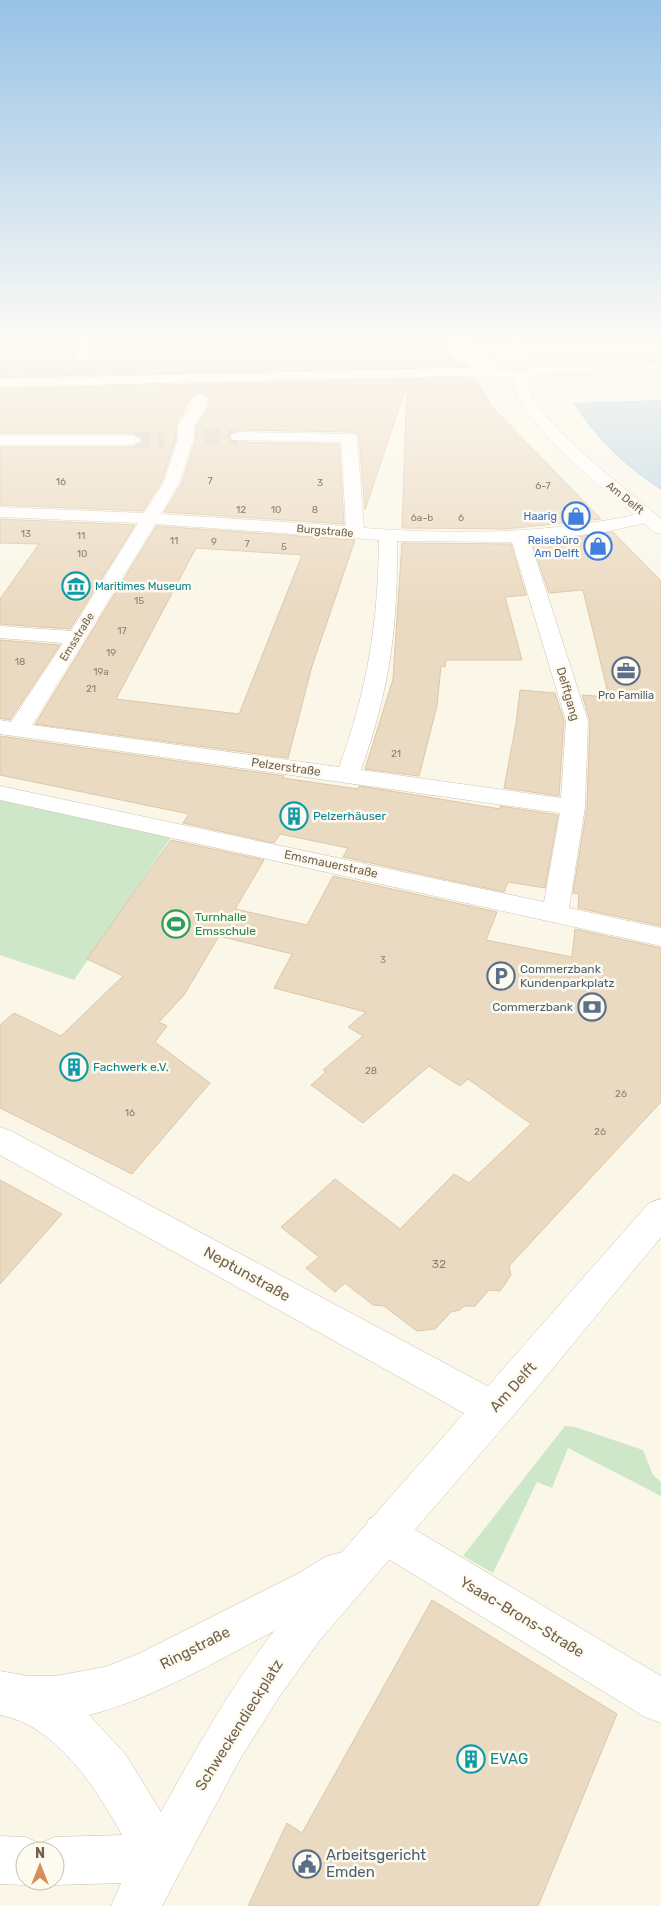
<svg xmlns="http://www.w3.org/2000/svg" width="661" height="1906" viewBox="0 0 661 1906" font-family="Rubik,sans-serif">
	<rect width="100%" height="100%" fill="#faf7e9"/>
	<path fill="#cfe7c9" d="M 0,793 L 176,830 L 74,980 L 0,955 Z
		M 565,1426 L 575,1427 L 643,1450 L 653,1475 L 661,1482 L 661,1496 L 568,1448 L 552,1488 L 537,1482 L 493,1573 L 463,1556 Z"/>
	<path fill="#bfd7e2" stroke="#a7c4d3" d="M 661,400 L 661,489 C 623,464 599,441 574,403 Z"/>
	<path fill="#faf7e9" d="M 661,397 L 661,400 L 574,403 L 572,401 Z"/>
	<path fill="#ebdac2" stroke="#dec6a6" fill-rule="evenodd" d="M 0,341 L 75,341 L 74,357 L 78,361 L 88,361 L 93,341 L 215,341 L 215,347 L 297,345 L 297,341 L 446,341 L 445,351 L 457,362 L 469,367 L 0,377 Z
		M 456,378 L 476,379 L 490,403 L 488,403 L 601,519 L 506,529 L 402,528 L 407,384 L 365,510 L 359,437 L 355,432 L 238,430 L 228,436 L 232,442 L 339,444 L 344,524 L 164,512 L 182,483 L 196,439 L 196,427 L 208,408 L 210,398 L 199,392 L 193,395 L 176,425 L 176,438 L 162,481 L 143,511 L 0,505 L 0,447 L 134,447 L 144,441 L 134,433 L 0,433 L 0,389 Z
		M 0,519 L 135,525 L 70,629 L 0,624 L 0,599 L 39,544 L 0,543 Z
		M 156,526 L 355,540 L 312,666 L 288,758 L 35,724 ZM 196,548 L 302,555 L 239,714 L 116,699 Z
		M 613,532 L 661,581 L 661,926 L 578,908 L 579,894 L 573,893 L 587,807 L 590,721 L 582,695 L 609,697 L 583,590 L 549,593 L 532,543 Z
		M 402,543 L 511,544 L 526,595 L 505,597 L 522,660 L 446,660 L 445,667 L 441,666 L 437,706 L 419,776 L 365,769 L 393,679 Z
		M 0,640 L 60,645 L 10,720 L 0,718 Z
		M 520,690 L 555,693 L 564,721 L 559,796 L 504,788 L 516,724 Z
		M 0,736 L 284,776 L 283,778 L 358,789 L 359,786 L 416,795 L 500,809 L 500,806 L 558,815 L 545,888 L 508,882 L 504,892 L 343,857 L 348,848 L 280,834 L 274,843 L 183,823 L 189,814 L 0,775 Z
		M 171,840 L 264,860 L 235,909 L 307,925 L 333,876 L 497,912 L 486,940 L 572,957 L 575,929 L 661,948 L 661,1102 L 509,1266 L 511,1275 L 500,1291 L 489,1290 L 475,1306 L 464,1306 L 460,1310 L 451,1312 L 435,1329 L 417,1331 L 384,1306 L 373,1305 L 345,1283 L 335,1292 L 306,1268 L 319,1257 L 281,1227 L 335,1179 L 400,1229 L 454,1174 L 469,1183 L 531,1124 L 468,1079 L 460,1086 L 429,1066 L 363,1123 L 311,1085 L 326,1072 L 323,1070 L 363,1036 L 348,1027 L 366,1012 L 274,988 L 292,954 L 219,936 L 184,995 L 159,1022 L 167,1026 L 155,1042 L 210,1083 L 132,1174 L 0,1108 L 0,1025 L 14,1013 L 61,1036 L 123,976 L 87,959 Z
		M 0,1180 L 62,1214 L 0,1284 Z
		M 432,1600 L 617,1714 L 538,1906 L 248,1906 L 287,1823 L 302,1833 Z"/>
	<g fill="none" stroke-linecap="round" stroke-linejoin="round">
		<path stroke="#d8d2c2" stroke-width="16" stroke-dasharray="16 8" stroke-linecap="butt" d="M 204,437 L 238,437
			M 134,440 L 164,440"/>
		<g stroke="#cbc1b0" stroke-width="1">
			<path id="pedestrian" d="M 448,341 L 462,341 L 460,349 L 468,355 L 494,362 L 496,365 L 490,369 L 524,371 L 531,375 L 524,379 L 456,376 L 0,387 L 0,379 L 456,368 L 488,369 L 458,361 L 446,350 Z"/>
		</g>
		<g stroke="#cbc1b0" stroke-width="1">
			<path id="minor" d="M 77,341 L 91,341 L 88,359 L 78,359 L 76,356 Z
				M 459,341 L 475,341 L 468,348 C 479,360 503,358 516,351 L 506,341 L 523,341 L 531,348 C 527,369 479,367 464,359 C 459,356 457,352 454,347 Z
				M 200,394 L 208,399 L 206,408 L 194,426 L 194,438 L 180,482 L 161,514 L 346,526 L 341,442 L 232,440 L 230,437 L 232,434 L 238,432 L 355,434 L 357,437 L 364,528 C 461,535 552,534 648,512 L 654,513 L 657,517 L 654,521 L 605,532 L 530,541 L 588,721 L 585,807 L 569,908 L 661,928 L 661,946 L 0,800 L 0,786 L 544,902 L 560,813 L 0,734 L 0,720 L 11,722 L 63,643 L 0,638 L 0,626 L 71,631 L 138,523 L 0,517 L 0,507 L 144,513 L 164,482 L 178,438 L 178,426 L 190,408 L 195,396 ZM 155,524 L 379,540 C 378,623 368,688 339,767 L 32,725 ZM 397,541 L 512,542 L 566,721 L 561,798 L 361,770 C 390,688 398,627 397,541 Z
				M 0,435 L 134,435 L 142,440 L 134,445 L 0,445 Z
				M 0,1127 L 11,1131 L 506,1396 L 512,1409 L 506,1422 L 493,1427 L 480,1422 L 0,1155 Z
				M 383,1513 L 397,1519 L 661,1676 L 661,1723 L 645,1717 L 369,1547 L 363,1533 L 369,1519 Z"/>
		</g>
		<g stroke="#cbc1b0" stroke-width="1">
			<path id="tertiary" d="M 661,362 L 661,370 L 537,375 L 529,378 L 526,383 C 541,428 625,486 661,519 L 661,534 L 655,533 C 616,497 527,433 512,383 L 519,372 L 535,367 Z
				M 661,1199 L 661,1237 L 530,1396 L 320,1640 L 279,1697 L 240,1759 L 162,1906 L 111,1906 L 121,1883 L 55,1885 L 45,1881 L 55,1881 L 55,1851 L 25,1851 L 25,1881 L 35,1881 L 25,1885 L 0,1884 L 0,1836 L 25,1837 L 40,1843 L 55,1837 L 122,1835 C 97,1789 56,1725 0,1715 L 0,1671 L 28,1676 L 55,1676 L 105,1667 L 138,1654 L 299,1573 L 325,1557 L 342,1552 L 649,1203 ZM 274,1631 C 230,1688 196,1749 161,1812 L 126,1755 L 89,1715 C 155,1698 214,1662 274,1631 Z"/>
		</g>
		<use href="#pedestrian" fill="#fff" fill-rule="evenodd"/>
		<use href="#minor" fill="#fff" fill-rule="evenodd"/>
		<use href="#tertiary" fill="#fff" fill-rule="evenodd"/>
	</g>
	<linearGradient id="sky" x2="0" y2="1"><stop stop-color="#97c2e6"/><stop offset="0.56" stop-color="#fdfbf5"/><stop offset="1" stop-color="#fdfbf5" stop-opacity="0"/></linearGradient>
	<rect width="661" height="608" fill="url(#sky)"/>
	<defs>
		<g id="shop-ring" transform="scale(1.4375)"><circle r="9.5" fill="#fdfaef" stroke="#3f7fe0" stroke-width="1.5"/><path d="M-5-2.5h2.3a2.7 3.5 0 0 1 5.4 0H5L5.5 6h-11ZM-1.5-2.5h3a1.5 2.3 0 0 0-3 0Z" fill="#3f7fe0"/></g>
		<g id="museum-ring" transform="scale(1.4375)"><circle r="9.5" fill="#fdfaef" stroke="#0f9aa8" stroke-width="1.5"/><path d="M0-6L6-3V-2H-6V-3ZM-5-1h2V3h-2ZM-1-1h2V3h-2ZM3-1h2V3H3ZM-6 4H6V6H-6Z" fill="#0f9aa8"/></g>
		<g id="office-ring" transform="scale(1.4375)"><circle r="9.5" fill="#fdfaef" stroke="#5c6f8a" stroke-width="1.5"/><path d="M-6-3h4V-5.5h4V-3h4V5H-6ZM-1-4.5V-3h2v-1.5ZM-6 0V1H6V0Z" fill="#5c6f8a"/></g>
		<g id="building-ring" transform="scale(1.4375)"><circle r="9.5" fill="#fdfaef" stroke="#0f9aa8" stroke-width="1.5"/><path d="M-4-6H4V6H1V3H-1V6H-4ZM-2.5-4.3h1.7v1.8h-1.7ZM.8-4.3h1.7v1.8H.8ZM-2.5-1h1.7V.8h-1.7ZM.8-1h1.7V.8H.8Z" fill="#0f9aa8"/></g>
		<g id="stadium-ring" transform="scale(1.4375)"><circle r="9.5" fill="#fdfaef" stroke="#2e9e5b" stroke-width="1.5"/><path d="M0-5a6.5 5 0 1 0 0 10a6.5 5 0 1 0 0-10ZM-3.5-1.8h7v3.6h-7Z" fill="#2e9e5b"/></g>
		<g id="parking-ring" transform="scale(1.4375)"><circle r="9.5" fill="#fdfaef" stroke="#5c6f8a" stroke-width="1.5"/><path d="M-3.5-5.5H1a3.5 3.5 0 0 1 0 7H-1V5.5H-3.5ZM-1-3.4V-.6H.8a1.4 1.4 0 0 0 0-2.8Z" fill="#5c6f8a"/></g>
		<g id="bank-ring" transform="scale(1.4375)"><circle r="9.5" fill="#fdfaef" stroke="#5c6f8a" stroke-width="1.5"/><path d="M-6-4H6V4H-6ZM0-2.3a2.3 2.3 0 1 0 0 4.6a2.3 2.3 0 1 0 0-4.6Z" fill="#5c6f8a"/></g>
		<g id="civic-ring" transform="scale(1.4375)"><circle r="9.5" fill="#fdfaef" stroke="#5c6f8a" stroke-width="1.5"/><path d="M-.6-6.5H3V-4.5H.6V-3L4-1V1h2V6H-6V1h2V-1L-.6-3ZM-1.2 2.5V6h2.4V2.5Z" fill="#5c6f8a"/></g>
	</defs>
	<g fill-rule="evenodd">
		<use href="#shop-ring" x="576" y="516"/>
		<use href="#shop-ring" x="598" y="546"/>
		<use href="#museum-ring" x="76" y="586"/>
		<use href="#office-ring" x="626" y="671"/>
		<use href="#building-ring" x="294" y="816"/>
		<use href="#stadium-ring" x="176" y="924"/>
		<use href="#parking-ring" x="501" y="976"/>
		<use href="#bank-ring" x="592" y="1007"/>
		<use href="#building-ring" x="74" y="1067"/>
		<use href="#building-ring" x="471" y="1759"/>
		<use href="#civic-ring" x="307" y="1864"/>
	</g>
	<g text-anchor="middle" dominant-baseline="central" stroke-width="5" stroke-linejoin="round" paint-order="stroke">
		<g font-size="10" fill="#90806c">
			<text x="210" y="481">7</text>
			<text x="61" y="482">16</text>
			<text x="320" y="483">3</text>
			<text x="543" y="486">6-7</text>
			<text x="241" y="510">12</text>
			<text x="276" y="510">10</text>
			<text x="315" y="510">8</text>
			<text x="422" y="518">6a-b</text>
			<text x="461" y="518">6</text>
			<text x="26" y="534">13</text>
			<text x="81" y="536">11</text>
			<text x="174" y="541">11</text>
			<text x="214" y="542">9</text>
			<text x="247" y="544">7</text>
			<text x="284" y="547">5</text>
			<text x="82" y="554">10</text>
			<text x="139" y="601">15</text>
			<text x="122" y="631">17</text>
			<text x="111" y="653">19</text>
			<text x="20" y="662">18</text>
			<text x="101" y="672">19a</text>
			<text x="91" y="689">21</text>
			<text x="396" y="754">21</text>
			<text x="383" y="960">3</text>
			<text x="371" y="1071">28</text>
			<text x="621" y="1094">26</text>
			<text x="130" y="1113">16</text>
			<text x="600" y="1132">26</text>
		</g>
		<g font-size="11" fill="#72624f" stroke="#fdfaef">
			<text transform="translate(625 498) rotate(39)">Am Delft</text>
			<text transform="translate(325 531) rotate(5)">Burgstraße</text>
			<text transform="translate(77 637) rotate(-58)">Emsstraße</text>
		</g>
		<g font-size="11" fill="#366cbe" stroke="#fdfaef" text-anchor="end">
			<text x="557" y="516">Haarig</text>
			<text x="579" y="540">Reisebüro<tspan x="579" dy="13">Am Delft</tspan></text>
		</g>
		<g font-size="11" fill="#0d838f" stroke="#fdfaef" text-anchor="start">
			<text x="95" y="586">Maritimes Museum</text>
		</g>
		<g font-size="11" fill="#4e5e75" stroke="#fdfaef">
			<text x="626" y="695">Pro Familia</text>
		</g>
		<g font-size="12" fill="#72624f" stroke="#fdfaef">
			<text transform="translate(568 694) rotate(74)">Delftgang</text>
			<text transform="translate(286 767) rotate(8)">Pelzerstraße</text>
			<text transform="translate(331 864) rotate(12)">Emsmauerstraße</text>
		</g>
		<g font-size="12" fill="#0d838f" stroke="#fdfaef" text-anchor="start">
			<text x="313" y="816">Pelzerhäuser</text>
			<text x="93" y="1067">Fachwerk e.V.</text>
		</g>
		<g font-size="12" fill="#27864d" stroke="#fdfaef" text-anchor="start">
			<text x="195" y="917">Turnhalle<tspan x="195" dy="14">Emsschule</tspan></text>
		</g>
		<g font-size="12" fill="#4e5e75" stroke="#fdfaef" text-anchor="start">
			<text x="520" y="969">Commerzbank<tspan x="520" dy="14">Kundenparkplatz</tspan></text>
			<text x="573" y="1007" text-anchor="end">Commerzbank</text>
		</g>
		<g font-size="12" fill="#90806c">
			<text x="439" y="1264">32</text>
		</g>
		<g font-size="15" fill="#72624f" stroke="#fdfaef">
			<text transform="translate(247 1274) rotate(29)">Neptunstraße</text>
			<text transform="translate(513 1387) rotate(-48)">Am Delft</text>
			<text transform="translate(522 1617) rotate(31)">Ysaac-Brons-Straße</text>
			<text transform="translate(195 1648) rotate(-27)">Ringstraße</text>
			<text transform="translate(239 1725) rotate(-58)">Schweckendieckplatz</text>
		</g>
		<g font-size="15" fill="#0d838f" stroke="#fdfaef" text-anchor="start">
			<text x="490" y="1759">EVAG</text>
		</g>
		<g font-size="15" fill="#4e5e75" stroke="#fdfaef" text-anchor="start">
			<text x="326" y="1855">Arbeitsgericht<tspan x="326" dy="17">Emden</tspan></text>
		</g>
	</g>
	<g transform="translate(40 1866)"><circle r="24" fill="#fdfaef" stroke="#c5bdaf"/>
	<path d="M0-4L9 19L0 12L-9 19Z" fill="#d78e5b"/>
	<text y="-8" font-size="14" font-weight="bold" text-anchor="middle" fill="#72624f">N</text>
	</g>
</svg>
